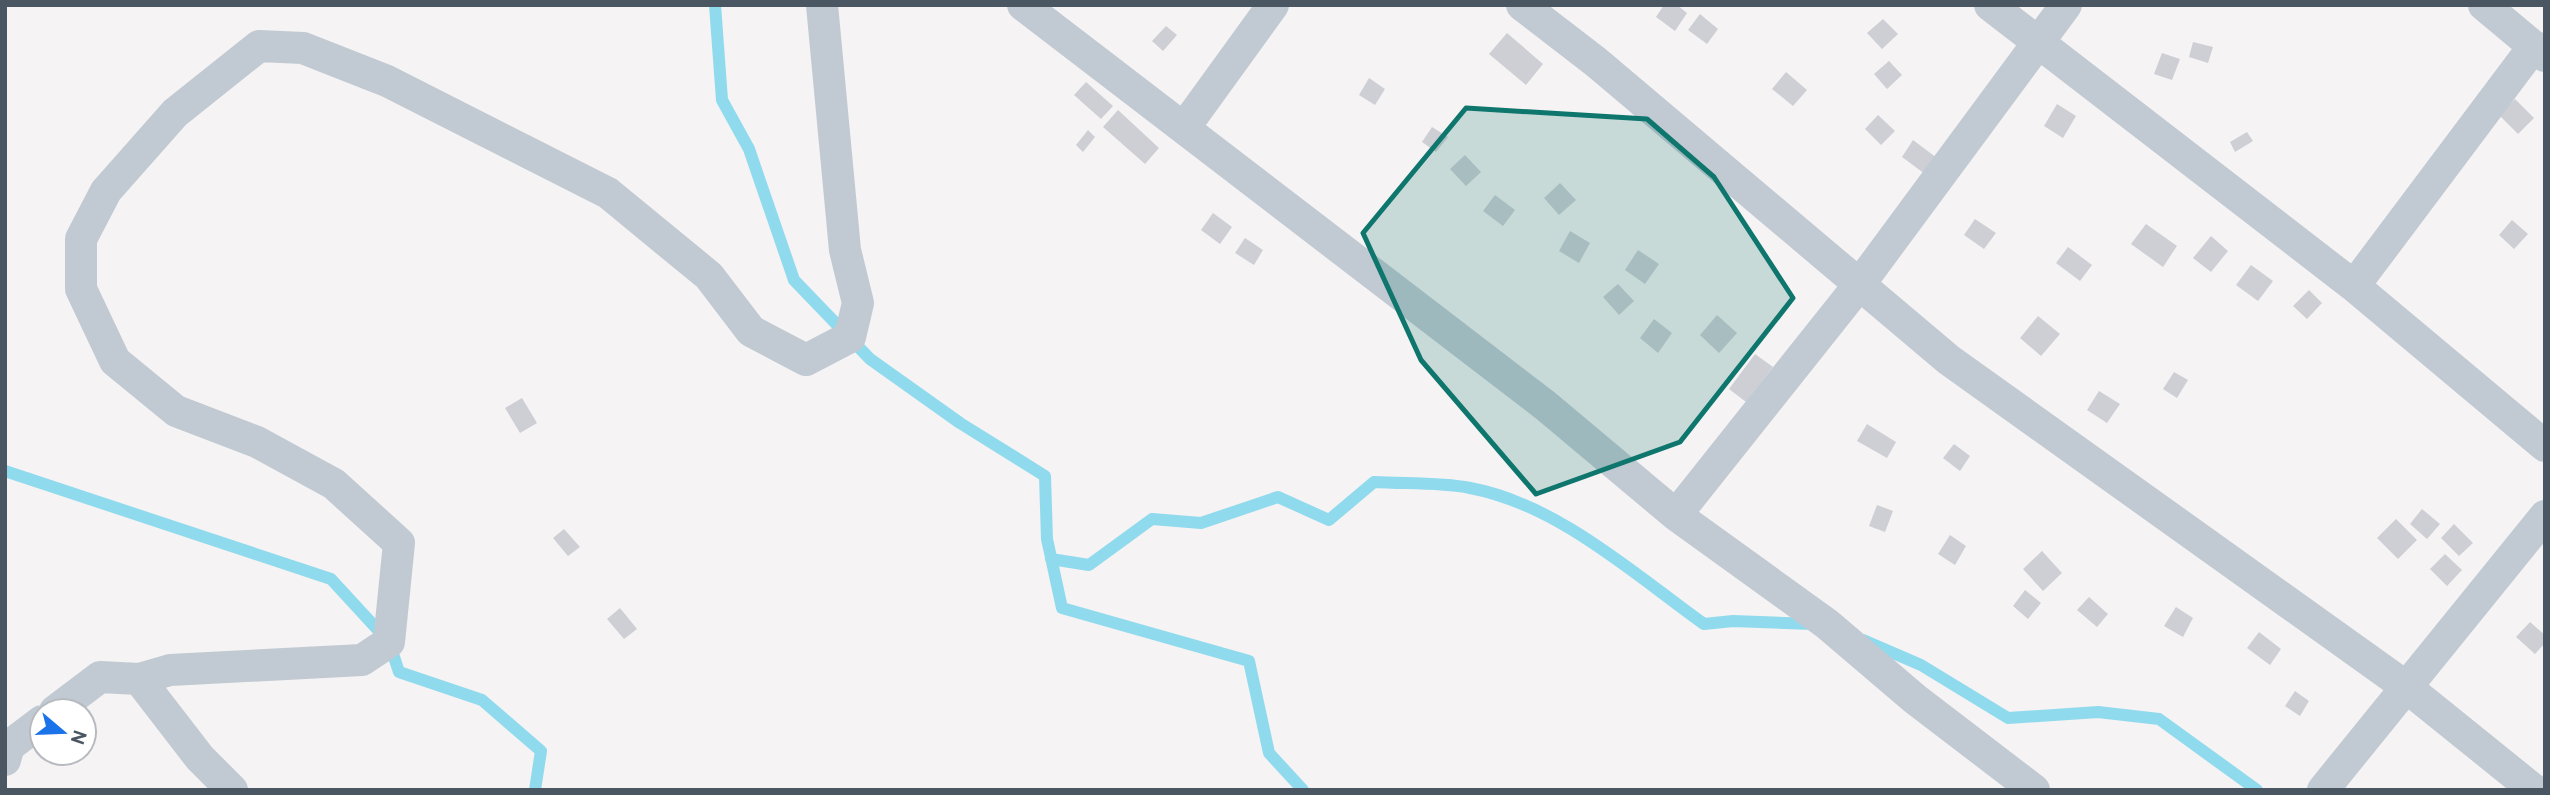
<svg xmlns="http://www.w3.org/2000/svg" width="2550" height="795" viewBox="0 0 2550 795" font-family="Overpass,sans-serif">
	<rect width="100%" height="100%" fill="#f5f3f3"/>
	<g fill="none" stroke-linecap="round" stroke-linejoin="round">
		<path stroke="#90daee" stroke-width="12" d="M 715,5 L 722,100 L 749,149 L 794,280 L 870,359 L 960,423 L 1045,476 L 1047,539 L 1062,608 L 1249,661 L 1269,753 L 1303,790
			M 5,471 L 331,579 L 389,642 L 399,672 L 482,700 L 541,751 L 535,790
			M 1051,559 L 1089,565 L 1152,519 L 1201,523 L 1278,497 L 1329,520 L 1374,482 C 1405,484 1439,482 1470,488 C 1557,504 1634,574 1704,624 L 1733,621 L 1813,624
			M 1863,640 L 1921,665 L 2008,718 L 2098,712 L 2159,719 L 2257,790"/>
	</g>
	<path fill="#cdcfd5" d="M 1664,5 L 1677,5 L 1687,13 L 1675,31 L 1656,17 Z
		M 1700,14 L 1718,29 L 1707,44 L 1688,30 Z
		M 1883,19 L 1898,34 L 1882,49 L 1867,33 Z
		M 1166,26 L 1177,35 L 1163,51 L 1152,41 Z
		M 1507,33 L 1543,64 L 1526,85 L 1489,54 Z
		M 2193,42 L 2213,47 L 2208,63 L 2189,57 Z
		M 2162,53 L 2180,59 L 2172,80 L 2154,74 Z
		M 1889,61 L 1902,75 L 1887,89 L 1874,74 Z
		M 1786,72 L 1807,90 L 1793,106 L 1772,89 Z
		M 1369,78 L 1385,89 L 1375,105 L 1359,95 Z
		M 1086,82 L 1113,106 L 1101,119 L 1074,95 Z
		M 2515,99 L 2534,118 L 2518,134 L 2499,115 Z
		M 2057,104 L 2076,116 L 2063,138 L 2044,126 Z
		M 1118,110 L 1159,148 L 1145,164 L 1103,127 Z
		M 1878,115 L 1895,131 L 1881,145 L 1865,129 Z
		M 1432,127 L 1448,137 L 1436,152 L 1422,142 Z
		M 1088,130 L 1095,137 L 1083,152 L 1076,145 Z
		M 2247,132 L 2253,141 L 2235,152 L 2230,142 Z
		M 1913,140 L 1937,158 L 1925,174 L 1902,157 Z
		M 1465,155 L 1481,172 L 1466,186 L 1450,169 Z
		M 1560,183 L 1576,200 L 1559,215 L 1544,198 Z
		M 1495,195 L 1515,210 L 1503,226 L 1483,211 Z
		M 1213,213 L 1232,227 L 1220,244 L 1201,230 Z
		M 1975,219 L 1996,233 L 1984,249 L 1964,235 Z
		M 2512,220 L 2528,234 L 2514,249 L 2499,235 Z
		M 2146,224 L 2177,246 L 2163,267 L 2131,244 Z
		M 1570,231 L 1590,243 L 1579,263 L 1559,251 Z
		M 2211,236 L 2228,251 L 2211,272 L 2193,258 Z
		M 1245,238 L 1263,250 L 1254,265 L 1235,253 Z
		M 2068,247 L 2092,265 L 2080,281 L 2056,263 Z
		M 1638,250 L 1659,264 L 1645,284 L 1625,270 Z
		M 2251,265 L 2273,281 L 2258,301 L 2236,285 Z
		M 1618,284 L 1634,301 L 1619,315 L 1603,297 Z
		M 2309,290 L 2322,303 L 2307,319 L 2293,306 Z
		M 1717,315 L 1737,333 L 1719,353 L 1700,335 Z
		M 2038,316 L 2060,334 L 2041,356 L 2020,338 Z
		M 1654,319 L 1672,333 L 1658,353 L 1640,338 Z
		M 1755,354 L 1773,367 L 1746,402 L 1729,389 Z
		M 2174,372 L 2188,380 L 2177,398 L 2163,389 Z
		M 2099,391 L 2120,404 L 2107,423 L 2087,410 Z
		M 522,398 L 537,423 L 520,433 L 505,408 Z
		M 1867,424 L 1896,442 L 1887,458 L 1857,441 Z
		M 1954,444 L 1970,456 L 1960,471 L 1943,458 Z
		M 1877,505 L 1893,511 L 1885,532 L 1869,526 Z
		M 2422,509 L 2440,524 L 2427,539 L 2410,524 Z
		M 2396,519 L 2417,540 L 2398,559 L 2377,538 Z
		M 2454,524 L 2473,543 L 2459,556 L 2441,538 Z
		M 564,529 L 580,547 L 568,556 L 553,538 Z
		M 1950,535 L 1966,546 L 1955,565 L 1938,554 Z
		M 2042,551 L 2062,573 L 2043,591 L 2023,569 Z
		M 2445,554 L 2462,570 L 2447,586 L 2430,569 Z
		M 2025,590 L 2041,603 L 2028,619 L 2013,606 Z
		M 2089,597 L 2108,614 L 2097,627 L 2077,610 Z
		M 2176,607 L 2193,618 L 2183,637 L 2164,626 Z
		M 620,608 L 637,629 L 624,639 L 607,619 Z
		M 2530,622 L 2545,635 L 2545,643 L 2535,654 L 2516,637 Z
		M 2259,632 L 2281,649 L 2270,665 L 2247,648 Z
		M 2295,691 L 2309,701 L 2300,716 L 2285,706 Z"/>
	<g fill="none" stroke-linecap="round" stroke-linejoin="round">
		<path stroke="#c1cad2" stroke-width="32" d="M 1023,5 L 1546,406 L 1676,515 L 1827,624 L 1915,699 L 2034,790
			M 1522,5 L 1596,62 L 1949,360 L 2405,686 L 2534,790
			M 1990,5 L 2354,286 L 2545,446
			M 2484,5 L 2545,56
			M 1184,128 L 1273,5
			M 2354,286 L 2534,46
			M 1676,515 L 1859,285 L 2066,5
			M 139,679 L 200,758 L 232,790
			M 55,711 L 100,677 L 139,679 L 170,670 L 362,660 L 389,642 L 399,543 L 334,484 L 257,442 L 176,411 L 115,361 L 81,289 L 81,239 L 106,191 L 175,113 L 259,46 L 303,48 L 387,81 L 608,193 L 709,276 L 751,331 L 806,360 L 850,337 L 858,303 L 845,250 L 822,5
			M 5,760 L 9,746 L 42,721
			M 2323,790 L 2545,516"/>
	</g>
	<path fill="#0f766e" fill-opacity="0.2" stroke="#0f766e" stroke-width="5" stroke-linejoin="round" d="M 1466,108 L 1647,119 L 1714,177 L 1793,298 L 1680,442 L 1536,494 L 1421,360 L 1363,233 Z"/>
	<rect width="2550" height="795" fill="none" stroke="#4a5661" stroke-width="14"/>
	<g transform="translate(63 732) rotate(109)"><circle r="33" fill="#ffffff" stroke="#b7bbc0" stroke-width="2"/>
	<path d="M0-5L12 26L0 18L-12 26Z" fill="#1a73e8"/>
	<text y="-10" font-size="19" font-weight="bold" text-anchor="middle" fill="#4a5661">N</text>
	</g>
</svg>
